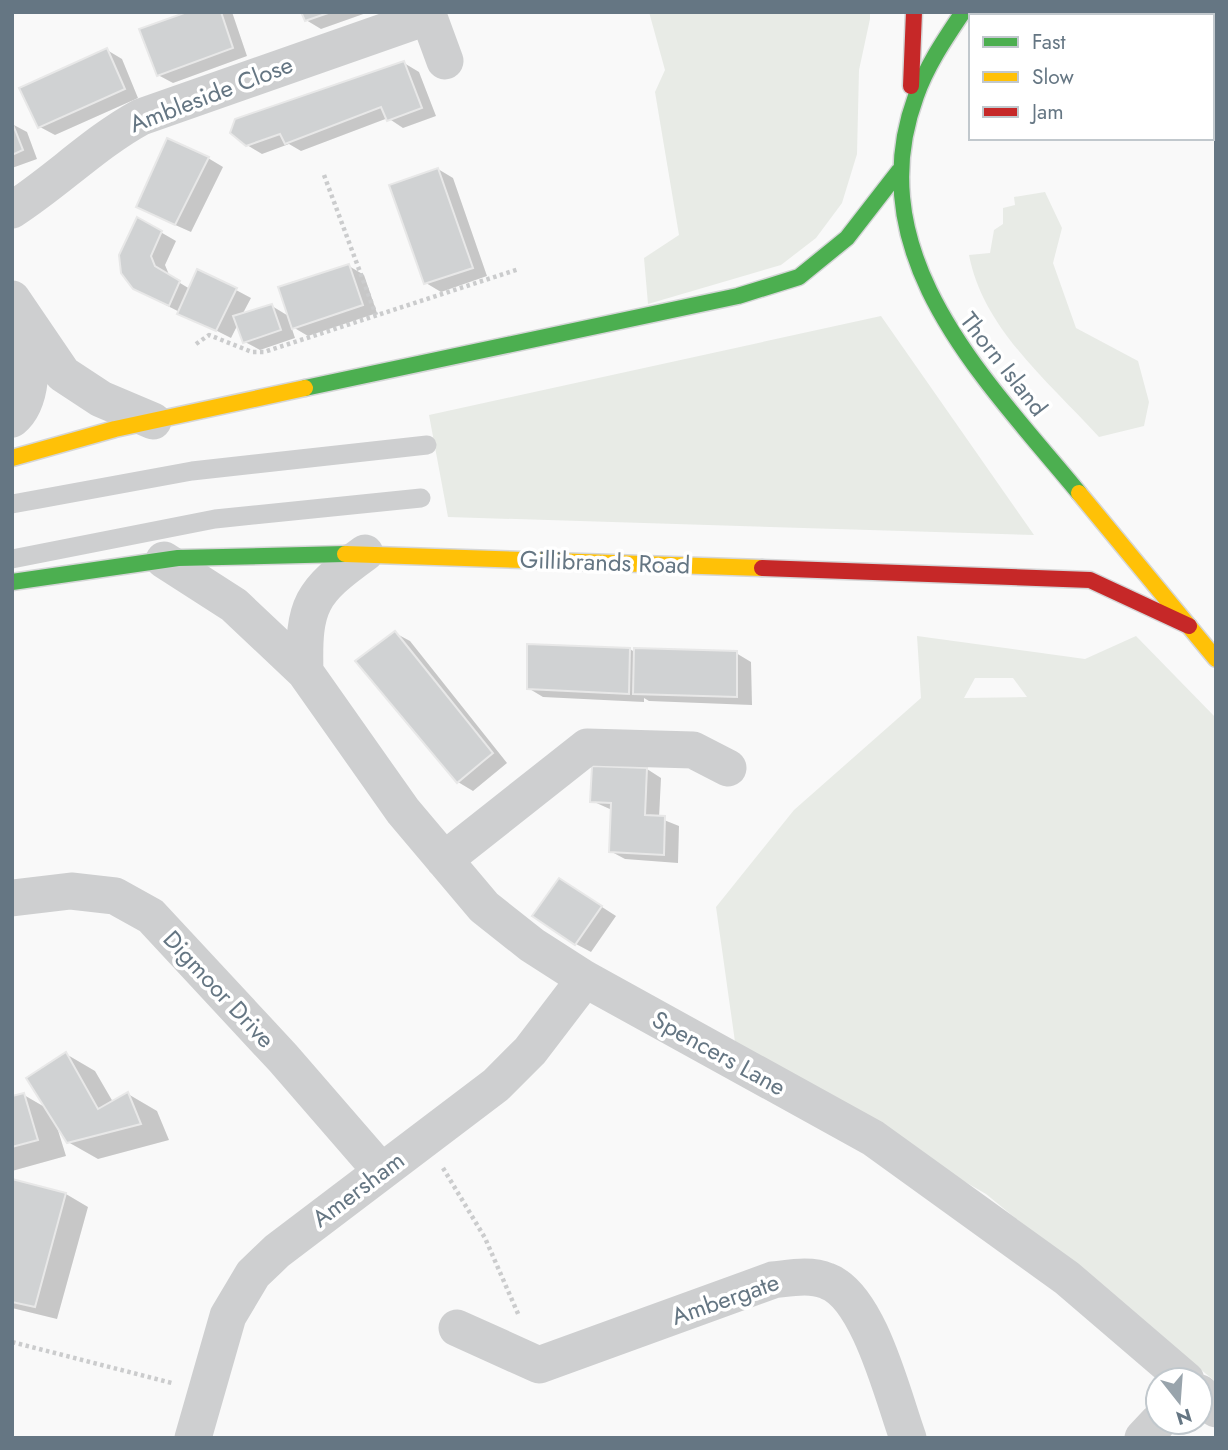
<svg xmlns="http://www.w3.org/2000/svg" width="1228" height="1450" viewBox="0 0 1228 1450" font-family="Jost,sans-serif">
	<rect width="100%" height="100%" fill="#f9f9f9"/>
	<path fill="#e8ebe6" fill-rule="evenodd" d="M 649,12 L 870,12 L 870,19 L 859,70 L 857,154 L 842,203 L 816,238 L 781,265 L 648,304 L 644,258 L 679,235 L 655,92 L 665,70 Z
		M 1045,192 L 1062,228 L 1053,263 L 1076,328 L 1138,361 L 1149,402 L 1144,426 L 1099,437 C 1050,383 983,329 969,255 L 990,253 L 994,230 L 1003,224 L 1003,208 L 1015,205 L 1014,197 Z
		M 881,316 L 1034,535 L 448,517 L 429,415 Z
		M 917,636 L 1085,659 L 1136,636 L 1216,718 L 1216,1382 L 986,1194 L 736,1049 L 716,907 L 794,810 L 921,698 ZM 975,678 L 1013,678 L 1027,697 L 964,698 Z"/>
	<path fill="#0003" d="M 193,12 L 232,12 L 247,56 L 173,83 L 158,75 Z
		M 303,12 L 369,12 L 321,29 L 306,20 Z
		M 107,50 L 122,59 L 138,98 L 55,135 L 40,127 Z
		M 404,63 L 419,72 L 436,116 L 403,128 L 388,118 L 301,151 L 289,144 L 262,154 L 247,145 Z
		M 12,124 L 27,132 L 37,159 L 12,168 Z
		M 208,158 L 223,167 L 191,232 L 153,215 Z
		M 438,169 L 453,178 L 487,276 L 441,292 L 426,283 Z
		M 138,219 L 176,241 L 165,265 L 170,277 L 190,289 L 236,290 L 251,298 L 242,315 L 272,306 L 290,317 L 349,266 L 364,275 L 377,313 L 308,336 L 291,326 L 295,338 L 260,350 L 245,342 L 238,324 L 231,338 L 150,297 Z
		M 395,633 L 410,641 L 507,763 L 473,791 L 458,782 L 358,661 Z
		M 630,649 L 636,653 L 736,653 L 751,662 L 752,705 L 649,701 L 644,698 L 644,702 L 543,697 L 528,688 Z
		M 647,769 L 661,778 L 659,818 L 679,826 L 678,863 L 625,859 L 610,851 L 612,810 L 592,801 Z
		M 574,889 L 616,916 L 591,952 L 576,944 Z
		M 66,1054 L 95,1071 L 113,1102 L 128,1094 L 157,1111 L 169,1140 L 98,1159 L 68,1142 L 57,1127 L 66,1156 L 12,1171 L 12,1098 L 24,1095 L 48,1109 Z
		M 12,1181 L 66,1194 L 88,1207 L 57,1319 L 12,1308 Z"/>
	<path fill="#d0d2d3" stroke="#e8e8e8" stroke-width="2" d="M 187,12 L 221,12 L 233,48 L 157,76 L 139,29 Z
		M 301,12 L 331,12 L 305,21 Z
		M 107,48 L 125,89 L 38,128 L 19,88 Z
		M 404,61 L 422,108 L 387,121 L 381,107 L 285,144 L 280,134 L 246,146 L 230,133 L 235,119 Z
		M 12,122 L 23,150 L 12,155 Z
		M 167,138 L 209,157 L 175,225 L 136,207 Z
		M 438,168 L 473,268 L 424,284 L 389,185 Z
		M 137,217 L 162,231 L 151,256 L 155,266 L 180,281 L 169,306 L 133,289 L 121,273 L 119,255 Z
		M 349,264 L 363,305 L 292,329 L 278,287 Z
		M 197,269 L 237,288 L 216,331 L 177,314 Z
		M 272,304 L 281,330 L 243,343 L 233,316 Z
		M 395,631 L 493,753 L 457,783 L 355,661 Z
		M 527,644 L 630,648 L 629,694 L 527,689 Z
		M 634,648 L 737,651 L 737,697 L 633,694 Z
		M 592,766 L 647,768 L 645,815 L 665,816 L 664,855 L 609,852 L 611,803 L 590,802 Z
		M 559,878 L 602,906 L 575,945 L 532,916 Z
		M 66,1052 L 98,1109 L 128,1092 L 141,1124 L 67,1143 L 26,1078 Z
		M 24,1093 L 38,1140 L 12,1147 L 12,1096 Z
		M 12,1179 L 66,1193 L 35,1307 L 12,1302 Z"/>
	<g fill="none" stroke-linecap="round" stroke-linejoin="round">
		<g stroke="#d5d6d7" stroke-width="19">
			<path id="fast" d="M 963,12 C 945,39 927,65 916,96 C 857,256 986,380 1079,493
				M 305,388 L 738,296 L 799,277 L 847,238 L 899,171
				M 12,582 L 178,558 L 345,554"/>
		</g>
		<g stroke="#d5d6d7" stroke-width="19">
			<path id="slow" d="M 12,458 L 115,429 L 305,388
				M 1079,493 L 1216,659
				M 345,554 L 762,568"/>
		</g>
		<g stroke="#d5d6d7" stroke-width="19">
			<path id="jam" d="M 911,86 L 914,12
				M 762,568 L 1090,580 L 1189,626"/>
		</g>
		<path stroke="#cbcccd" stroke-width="4.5" stroke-dasharray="3.5 3.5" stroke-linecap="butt" d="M 324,175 L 376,315
			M 196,344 L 209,335 L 252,352 L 264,352 L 519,269
			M 443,1168 L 485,1238 L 519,1316
			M 12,1342 L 172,1383"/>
		<path stroke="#cecfd0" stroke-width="19" d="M 12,504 L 192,471 L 427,445
			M 12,559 L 215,519 L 421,498"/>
		<path stroke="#cecfd0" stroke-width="37" d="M 427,12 L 445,61
			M 12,210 C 57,181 95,142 141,117 L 429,16
			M 12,299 L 63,374 L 101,399 L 153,421
			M 12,419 C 36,399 30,353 28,324
			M 164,560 L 234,605 L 305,672 L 403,811 L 484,907 L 532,945 L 585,979 L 873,1138 L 1067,1278 L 1186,1380
			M 305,672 C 303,604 311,592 365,553
			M 444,860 L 587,747 L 693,750 L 728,768
			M 12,898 L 71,891 L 115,896 L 151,916 L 283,1058 L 381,1171
			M 457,1328 L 539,1365 L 773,1280 C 791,1278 810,1274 827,1281 C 869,1296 893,1397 908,1438
			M 1200,1393 L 1216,1409
			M 193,1438 L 228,1316 L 253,1274 L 277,1251 L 496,1085 L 530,1051 L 585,979
			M 1143,1438 L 1158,1422"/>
		<use href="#fast" stroke="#4caf50" stroke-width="16"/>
		<use href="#slow" stroke="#ffc107" stroke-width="16"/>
		<use href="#jam" stroke="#c62828" stroke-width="16"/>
	</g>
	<g text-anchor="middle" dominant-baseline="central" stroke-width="7" stroke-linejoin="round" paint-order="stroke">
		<g font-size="24" fill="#657683" stroke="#fff">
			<text transform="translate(211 94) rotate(-21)">Ambleside Close</text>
			<text transform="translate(1004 364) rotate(52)">Thorn Island</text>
			<text transform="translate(605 562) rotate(2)">Gillibrands Road</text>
			<text transform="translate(219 989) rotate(47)">Digmoor Drive</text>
			<text transform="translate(719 1053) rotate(29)">Spencers Lane</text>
			<text transform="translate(358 1189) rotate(-37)">Amersham</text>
			<text transform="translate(725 1299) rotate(-19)">Ambergate</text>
		</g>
	</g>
	<rect width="1228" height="1450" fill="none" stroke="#657683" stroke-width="28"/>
	<rect x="969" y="14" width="245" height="126" fill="#ffffff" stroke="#c1c8cd" stroke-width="2"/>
	<rect x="983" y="37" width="35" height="10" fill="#4caf50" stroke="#c1c8cd" stroke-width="2"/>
	<text x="1032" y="49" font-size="21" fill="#657683">Fast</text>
	<rect x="983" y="72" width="35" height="10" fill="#ffc107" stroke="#c1c8cd" stroke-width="2"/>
	<text x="1032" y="84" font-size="21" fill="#657683">Slow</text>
	<rect x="983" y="107" width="35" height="10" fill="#c62828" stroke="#c1c8cd" stroke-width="2"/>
	<text x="1032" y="119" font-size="21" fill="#657683">Jam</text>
	<g transform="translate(1179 1401) rotate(163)"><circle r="33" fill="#ffffff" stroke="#c1c8cd" stroke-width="2"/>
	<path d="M0-5L12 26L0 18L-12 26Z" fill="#99a4ac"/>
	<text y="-10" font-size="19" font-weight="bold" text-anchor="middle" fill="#657683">N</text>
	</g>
</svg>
